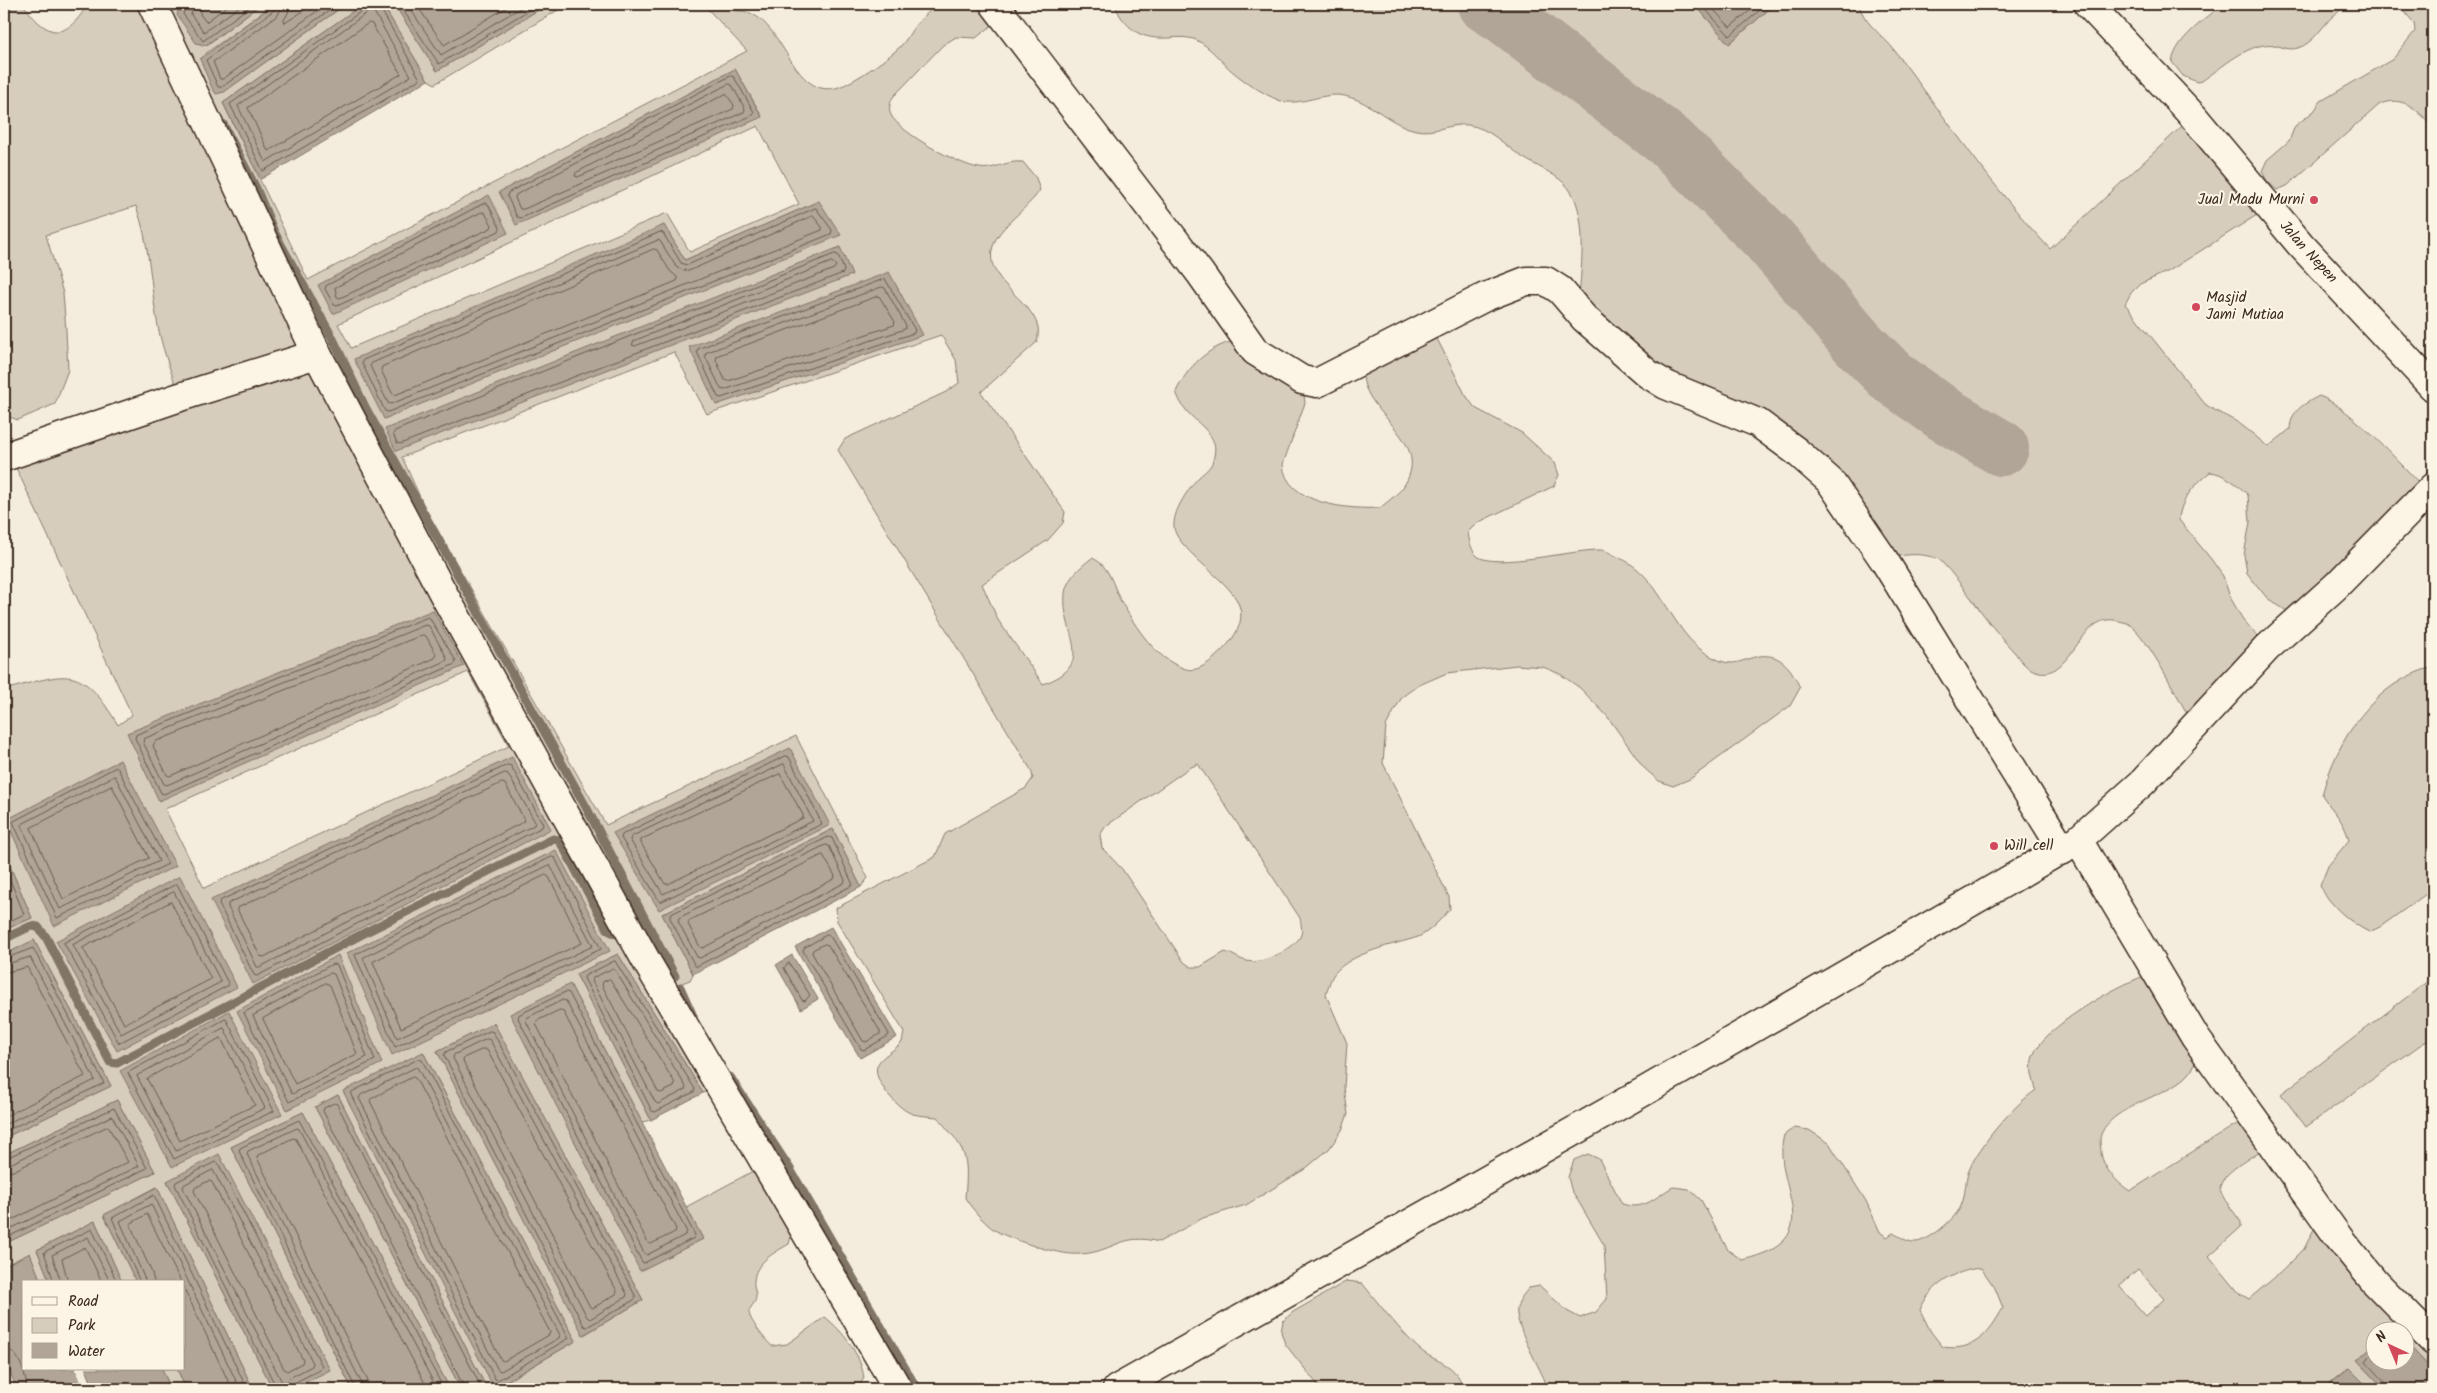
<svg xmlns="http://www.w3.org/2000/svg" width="2437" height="1393" viewBox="0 0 2437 1393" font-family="Kalam,sans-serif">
	<rect width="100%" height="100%" fill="#f4eddd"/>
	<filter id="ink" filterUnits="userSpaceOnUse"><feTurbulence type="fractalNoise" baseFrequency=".02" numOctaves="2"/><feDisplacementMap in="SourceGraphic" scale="10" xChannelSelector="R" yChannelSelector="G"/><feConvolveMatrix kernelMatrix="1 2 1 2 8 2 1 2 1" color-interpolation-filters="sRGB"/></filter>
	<g filter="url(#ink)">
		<path fill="#d6cdbd" stroke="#887c6e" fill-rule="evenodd" d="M 4,4 L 23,4 C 47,38 65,42 88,4 L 185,4 L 179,8 L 201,46 L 207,45 L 261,4 L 274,4 L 206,53 L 216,93 L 224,92 L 346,4 L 363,4 L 223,103 L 308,280 L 747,51 L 703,4 L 729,4 L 735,11 C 787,6 789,117 850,82 C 865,74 888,58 900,47 C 907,40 911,30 918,22 C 924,16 931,10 937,4 L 1019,4 L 976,38 L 956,37 L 943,45 L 893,97 C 890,103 888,109 891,115 C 900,133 959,165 979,168 C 994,171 1005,160 1023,162 L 1036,178 L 1040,190 C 1028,209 999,226 993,246 C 982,280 1031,298 1038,327 C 1039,331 1038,337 1037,342 L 981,392 L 1065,512 L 1063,523 L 1048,540 L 982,584 L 998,620 L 1043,684 C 1099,664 1061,634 1065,594 C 1066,579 1081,566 1092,558 C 1110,565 1113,587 1122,603 C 1136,627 1155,658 1183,668 C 1195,673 1204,666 1213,659 C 1276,604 1217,585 1183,544 C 1179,539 1173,532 1174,524 C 1174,510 1188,489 1198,478 C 1202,474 1208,470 1211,465 C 1214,460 1216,448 1214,443 C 1208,427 1192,420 1183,406 C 1180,402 1178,397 1176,392 C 1187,367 1208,347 1234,341 L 1302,380 L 1305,403 L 1283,464 C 1285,504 1349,510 1380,508 C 1388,501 1400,493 1405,484 C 1433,438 1359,413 1363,370 L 1430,325 L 1465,394 L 1475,408 L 1522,433 L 1555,463 L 1559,475 L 1554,486 L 1477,523 L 1468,532 C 1469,540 1471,550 1477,556 C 1495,570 1575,549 1601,550 C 1606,550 1613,555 1618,557 C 1660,575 1667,622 1700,649 C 1708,655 1721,663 1731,663 C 1741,663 1750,657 1760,656 C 1782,653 1793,671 1800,688 L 1790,706 L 1690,779 L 1673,786 L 1659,781 L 1644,768 L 1607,716 L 1580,688 L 1560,674 L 1543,667 L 1517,665 L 1447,673 L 1417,686 L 1402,697 L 1386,726 L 1383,763 L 1449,897 L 1450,909 C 1441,919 1430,932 1418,937 C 1394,945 1351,952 1334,974 C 1330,979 1328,989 1326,995 L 1347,1043 L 1344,1087 L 1348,1114 L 1342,1130 L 1329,1149 L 1305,1169 L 1246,1205 L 1203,1218 L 1159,1242 C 1121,1232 1114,1252 1081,1254 C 1060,1256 1019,1242 1000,1233 C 987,1227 973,1210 965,1198 C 969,1153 966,1150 937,1117 C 929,1116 920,1116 913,1114 C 900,1111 872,1081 877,1066 C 881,1055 895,1051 902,1042 L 904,1032 L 837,921 L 836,908 L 935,857 L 945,834 L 1026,788 L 1033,778 L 1031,770 L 838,450 L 845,439 L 946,392 L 959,383 L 956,360 L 941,335 L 707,414 L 674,352 L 402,457 L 425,508 L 606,825 L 796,736 L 868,878 L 861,887 L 833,829 L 662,914 L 693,974 L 690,980 L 671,987 L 719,1086 L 703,1093 L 618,954 L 576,974 L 651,1120 L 642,1122 L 570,984 L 640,1270 L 703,1239 L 686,1207 L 755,1170 L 770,1190 L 791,1236 L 789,1244 C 774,1253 755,1262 754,1281 C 753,1286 756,1291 756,1297 C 756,1302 751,1306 749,1311 C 748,1319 766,1341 772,1346 L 787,1344 L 825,1317 C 843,1331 861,1355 864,1378 L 857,1389 L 487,1389 L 338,1095 L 315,1107 L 461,1389 L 450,1389 L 303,1112 L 231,1147 L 352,1389 L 335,1389 L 334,1387 L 292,1389 L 329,1370 L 167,1181 L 273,1389 L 253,1389 L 157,1187 L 104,1215 L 136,1282 L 122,1282 L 95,1221 L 37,1250 L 50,1282 L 41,1282 L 30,1254 L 4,1266 L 4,1244 L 155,1172 L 117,1100 L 4,1155 L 4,1138 L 111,1086 L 34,940 L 4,955 L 4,930 L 32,918 L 4,852 L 4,690 C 68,673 80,662 118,725 L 132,715 L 10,455 L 180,396 C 170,370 160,343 156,315 C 150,279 149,241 136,206 L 46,235 L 63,293 L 66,330 L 68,370 L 55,404 L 18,420 L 4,415 ZM 735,69 L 762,116 L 500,192 ZM 758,126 L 799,204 L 690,252 L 667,213 L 351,348 L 338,324 ZM 819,201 L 384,419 L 664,225 L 685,260 ZM 468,672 L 509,746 L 204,888 L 165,809 ZM 1198,764 L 1300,918 C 1301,924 1303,932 1300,937 C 1292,950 1262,965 1247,961 C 1239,960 1234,954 1225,952 L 1200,967 L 1191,967 L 1184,962 L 1122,869 L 1102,848 L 1100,835 L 1106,826 L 1189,768 ZM 494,1024 L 643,1300 L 584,1335 L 437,1051 ZM 423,1052 L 576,1341 L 495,1388 L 494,1388 Z
			M 382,4 L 394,4 L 437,71 L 548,4 L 568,4 L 435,84 L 428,80 Z
			M 1114,4 L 1679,4 L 1698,8 L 1729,44 L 1775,4 L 1859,4 C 1863,23 1883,35 1895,51 C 1945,117 1994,190 2050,249 L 2193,116 L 2260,213 L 2169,271 L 2140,284 L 2131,293 L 2125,304 L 2205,404 C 2217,413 2228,416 2240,424 C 2250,431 2259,439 2268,447 L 2290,429 C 2291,410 2304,404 2319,396 C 2350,406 2403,467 2428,492 L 2299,619 L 2267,598 L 2247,573 L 2244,555 L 2250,522 L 2248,495 C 2238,485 2224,473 2210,472 C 2195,484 2180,500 2179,520 L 2211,559 L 2223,576 L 2230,597 L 2242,618 L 2267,648 L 2194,726 C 2181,704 2148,637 2129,624 C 2126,622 2118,621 2114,620 C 2077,615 2070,689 2031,669 C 2025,667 2019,658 2015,653 C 1987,624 1967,588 1939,559 C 1919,552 1904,554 1884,560 L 1796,451 L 1666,385 L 1579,299 C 1581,266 1590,208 1564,183 C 1552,172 1536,166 1522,157 C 1504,145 1490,128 1468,125 C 1451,123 1433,134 1416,130 C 1390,125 1371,101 1345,96 C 1323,91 1299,108 1278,100 C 1264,94 1245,82 1233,72 C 1221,62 1211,47 1196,40 C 1189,37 1178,37 1170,38 C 1148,39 1135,36 1121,17 C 1118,13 1117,8 1114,4 Z
			M 2223,4 L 2349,4 C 2344,8 2339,11 2334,15 C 2322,26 2314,43 2298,48 C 2285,52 2277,42 2264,45 C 2241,49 2221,68 2202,81 L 2197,82 L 2183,76 L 2172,62 C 2176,38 2206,19 2223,4 Z
			M 2398,4 L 2433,4 L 2433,126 C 2416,110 2405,95 2380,104 L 2287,186 L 2277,190 L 2267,181 L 2262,171 L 2267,160 L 2289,141 L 2295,126 L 2314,111 L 2321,101 L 2393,59 L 2415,31 L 2414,23 Z
			M 2433,667 L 2433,889 L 2380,927 L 2369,932 C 2350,923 2330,905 2320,886 L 2328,866 L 2349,840 C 2344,820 2333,812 2322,795 C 2337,739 2374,682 2433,667 Z
			M 2144,976 C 2157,994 2194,1038 2195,1059 C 2195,1093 2115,1099 2101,1134 C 2099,1140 2101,1147 2101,1153 C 2103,1168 2117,1183 2130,1191 L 2243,1120 L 2261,1150 C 2250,1159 2214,1176 2221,1193 C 2226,1203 2235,1213 2241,1222 L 2241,1227 L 2209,1256 L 2240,1294 L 2249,1299 L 2281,1272 L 2304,1249 L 2314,1229 L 2322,1229 L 2433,1341 L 2433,1371 L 2405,1341 L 2404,1330 L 2395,1330 L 2393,1328 L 2390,1330 L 2374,1330 L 2374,1344 L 2357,1360 L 2385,1389 L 2370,1389 L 2348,1368 L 2322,1389 L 2159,1389 L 2155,1385 L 2149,1389 L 1546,1389 L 1545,1381 C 1538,1364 1514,1324 1517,1308 C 1519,1299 1524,1294 1529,1288 L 1540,1286 L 1567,1311 L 1580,1318 L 1596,1312 L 1607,1299 L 1604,1245 L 1571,1189 L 1568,1177 L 1574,1160 L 1588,1154 L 1599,1159 L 1622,1204 C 1646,1211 1654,1197 1673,1187 L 1689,1189 L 1701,1200 L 1728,1250 L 1742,1260 C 1834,1239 1770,1186 1784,1135 L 1794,1128 L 1809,1130 L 1829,1143 L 1866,1201 L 1880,1232 L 1887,1237 L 1893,1233 C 1899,1236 1907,1242 1914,1242 C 1928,1243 1956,1218 1961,1206 C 1967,1193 1964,1177 1971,1165 C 1986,1138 2012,1107 2036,1090 C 2033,1078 2029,1068 2033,1056 C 2043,1027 2116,986 2144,976 ZM 1981,1268 L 1995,1288 L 2003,1308 C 1989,1333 1975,1352 1943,1347 L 1931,1332 L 1920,1310 C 1930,1285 1956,1270 1981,1268 ZM 2138,1269 L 2164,1299 L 2146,1316 L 2119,1286 Z
			M 2433,977 L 2433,1039 L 2423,1043 L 2306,1127 L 2281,1094 Z
			M 1347,1281 L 1362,1283 C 1379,1304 1396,1326 1415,1345 C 1436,1366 1451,1357 1465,1389 L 1321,1389 L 1285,1344 L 1281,1332 L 1283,1321 L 1293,1312 Z
			M 162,1369 L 177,1369 L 186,1389 L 171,1389 Z"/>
		<path fill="#b0a596" stroke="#817466" d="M 185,4 L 261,4 L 206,45 L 196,43 L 177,15 L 179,8 Z
			M 274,4 L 346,4 L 224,92 L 216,94 L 212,88 L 200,59 Z
			M 363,4 L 382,4 L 428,80 L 261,179 L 223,103 Z
			M 394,4 L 548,4 L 437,71 Z
			M 1703,4 L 1775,4 L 1729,44 L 1698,8 Z
			M 735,69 L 762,117 L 516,225 L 499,192 Z
			M 489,195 L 508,233 L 333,314 L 318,285 Z
			M 819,201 L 841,235 L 384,419 L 354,359 L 664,225 L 685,260 Z
			M 840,247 L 852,275 L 396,451 L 385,429 Z
			M 889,272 L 923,335 L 716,405 L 689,347 Z
			M 433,610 L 464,666 L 159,801 L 127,733 Z
			M 790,748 L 830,825 L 659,910 L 613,833 Z
			M 512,757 L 551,829 L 253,984 L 211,900 Z
			M 120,760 L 176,866 L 54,926 L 6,820 Z
			M 833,829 L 861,887 L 693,974 L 662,914 Z
			M 556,850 L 610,951 L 392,1055 L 347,953 Z
			M 4,852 L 32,918 L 4,930 Z
			M 180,876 L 237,987 L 117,1051 L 56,941 Z
			M 831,927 L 897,1037 L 860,1058 L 795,947 Z
			M 34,940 L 111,1086 L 4,1138 L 4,955 Z
			M 618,954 L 703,1093 L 651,1120 L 576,974 Z
			M 338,955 L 382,1063 L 287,1110 L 237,1011 Z
			M 792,955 L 818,999 L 801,1009 L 776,965 Z
			M 570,984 L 703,1239 L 640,1271 L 510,1014 Z
			M 229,1011 L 282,1114 L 172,1167 L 120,1071 Z
			M 494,1023 L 643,1300 L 583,1335 L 437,1051 Z
			M 423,1052 L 576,1341 L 494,1388 L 343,1091 Z
			M 338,1095 L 487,1389 L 461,1389 L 315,1107 Z
			M 117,1100 L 155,1172 L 4,1244 L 4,1155 Z
			M 303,1112 L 450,1389 L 352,1389 L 231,1147 Z
			M 219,1154 L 330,1370 L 292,1389 L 273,1389 L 167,1181 Z
			M 157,1187 L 253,1389 L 186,1389 L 177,1369 L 184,1369 L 184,1282 L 136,1282 L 104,1215 Z
			M 95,1221 L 122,1282 L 50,1282 L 37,1250 Z
			M 30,1253 L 41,1282 L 24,1282 L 24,1369 L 75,1369 L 83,1389 L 16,1389 L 4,1354 L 4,1266 Z
			M 2405,1341 L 2433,1371 L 2433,1389 L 2385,1389 L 2357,1360 L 2374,1344 L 2374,1360 L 2404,1360 Z
			M 2349,1368 L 2370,1389 L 2322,1389 Z
			M 86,1369 L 162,1369 L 171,1389 L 94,1389 Z"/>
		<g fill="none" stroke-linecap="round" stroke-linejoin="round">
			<path stroke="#6a5b4e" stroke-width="1" d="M 187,4 L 183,14 L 203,41 L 253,4
				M 193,4 L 191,15 L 204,32 L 243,4
				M 201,4 L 200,14 L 206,22 L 230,4
				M 276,4 L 274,10 L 206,60 L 218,87 L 222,87 L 338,4
				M 283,4 L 278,15 L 213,62 L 220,79 L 223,79 L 327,4
				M 290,4 L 288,13 L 284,20 L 285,23 L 314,4
				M 365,4 L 363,10 L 230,104 L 263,171 L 420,79 L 378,4
				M 399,4 L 439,64 L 539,4
				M 407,4 L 441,55 L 527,4
				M 416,4 L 444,45 L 512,4
				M 1706,4 L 1706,10 L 1730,36 L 1767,4
				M 1712,4 L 1712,8 L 1730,27 L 1758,4
				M 370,11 L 374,12 L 411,76 L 265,162 L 238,106 Z
				M 369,23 L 372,24 L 401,74 L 268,151 L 248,108 Z
				M 731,76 L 734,77 L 754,112 L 753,115 L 521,218 L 517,217 L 507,196 L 508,193 Z
				M 729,84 L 732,85 L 745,109 L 744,112 L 524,209 L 520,209 L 515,198 L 516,195 Z
				M 726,94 L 734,105 L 733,109 L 578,177 L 575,176 L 576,173 Z
				M 485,203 L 488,204 L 500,228 L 499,231 L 337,306 L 334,305 L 325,289 L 326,286 Z
				M 816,208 L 832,230 L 831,234 L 388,412 L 385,411 L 362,363 L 363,360 L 660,232 L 663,233 L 681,263 L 687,265 Z
				M 482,212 L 485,213 L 492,225 L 491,228 L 340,298 L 337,297 L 335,288 Z
				M 813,216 L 822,227 L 822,230 L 391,404 L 388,403 L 370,366 L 372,363 L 658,240 L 660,241 L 677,268 L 688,271 Z
				M 654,249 L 657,250 L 670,271 L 677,277 L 677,281 L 395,395 L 392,393 L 381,370 L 382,367 Z
				M 835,254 L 838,255 L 844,270 L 843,273 L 400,444 L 397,443 L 393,434 L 395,431 Z
				M 832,262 L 836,266 L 834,269 L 635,346 L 632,345 L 634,341 Z
				M 885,279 L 915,330 L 914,333 L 721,398 L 718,397 L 697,352 L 698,349 Z
				M 882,287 L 885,288 L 906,326 L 905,329 L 724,390 L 721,389 L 705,356 L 706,353 Z
				M 879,296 L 895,322 L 894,325 L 728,381 L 725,380 L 716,360 L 717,356 Z
				M 429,617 L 456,661 L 455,664 L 164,794 L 161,793 L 135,738 L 136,735 Z
				M 426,625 L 429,626 L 447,658 L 446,661 L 167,785 L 164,784 L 143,742 L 144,739 Z
				M 423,635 L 426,636 L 436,654 L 435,658 L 170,776 L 167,775 L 153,746 L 155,742 Z
				M 786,756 L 789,757 L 822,824 L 660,902 L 621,838 L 622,835 Z
				M 784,764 L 813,821 L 663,894 L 630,840 L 631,837 Z
				M 508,765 L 511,766 L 543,824 L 542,827 L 257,976 L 254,975 L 219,904 L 220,901 Z
				M 117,767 L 168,864 L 57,918 L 13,822 Z
				M 505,773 L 508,774 L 535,822 L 534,825 L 260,967 L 257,967 L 228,907 L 228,904 Z
				M 780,774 L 803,815 L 803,818 L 668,884 L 665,884 L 641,843 L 641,840 Z
				M 115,776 L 159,861 L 60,909 L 21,825 Z
				M 502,783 L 505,784 L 524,819 L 523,822 L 264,957 L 260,956 L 238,911 L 238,908 Z
				M 112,786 L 149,858 L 63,899 L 31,828 Z
				M 829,837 L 832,838 L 853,885 L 697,966 L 695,966 L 670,918 L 670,915 Z
				M 826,845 L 829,846 L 845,880 L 844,883 L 700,958 L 697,957 L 678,921 L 679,918 Z
				M 823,855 L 835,876 L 834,879 L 703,948 L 700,947 L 688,924 L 689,921 Z
				M 552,857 L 555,858 L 601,949 L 395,1047 L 355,955 Z
				M 4,865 L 24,914 L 4,924
				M 550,865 L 593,946 L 397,1038 L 363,958 Z
				M 546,875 L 549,877 L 582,943 L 401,1028 L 373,962 Z
				M 177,884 L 229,985 L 119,1043 L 64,943 Z
				M 174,892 L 221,982 L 121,1034 L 73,945 Z
				M 171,902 L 211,979 L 124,1024 L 83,948 Z
				M 827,935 L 830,936 L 889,1034 L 888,1036 L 864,1050 L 861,1049 L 803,951 L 804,948 Z
				M 825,944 L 828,945 L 880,1031 L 880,1034 L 866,1042 L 863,1041 L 812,953 L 813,950 Z
				M 4,959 L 33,948 L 104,1083 L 4,1132
				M 615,961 L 695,1089 L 694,1092 L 655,1112 L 652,1111 L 584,978 L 585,976 Z
				M 789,963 L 810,995 L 805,1001 L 802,1000 L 784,968 Z
				M 333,964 L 337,965 L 375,1060 L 289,1102 L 244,1013 Z
				M 4,965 L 30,957 L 95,1080 L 4,1125
				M 612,969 L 615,970 L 686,1087 L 685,1090 L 658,1104 L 655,1102 L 592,981 L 593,978 Z
				M 4,973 L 27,967 L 85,1076 L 4,1117
				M 330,973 L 334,974 L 367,1057 L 292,1094 L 253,1016 Z
				M 610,979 L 675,1083 L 674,1087 L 661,1093 L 658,1092 L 602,985 L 603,982 Z
				M 326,983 L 330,985 L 357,1054 L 295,1084 L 263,1019 Z
				M 566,992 L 569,993 L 695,1235 L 694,1238 L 644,1263 L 642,1262 L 518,1018 L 519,1015 Z
				M 563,1000 L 566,1001 L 687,1232 L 685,1235 L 647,1255 L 644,1253 L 526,1021 L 527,1018 Z
				M 560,1010 L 563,1011 L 676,1229 L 675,1232 L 651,1244 L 648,1243 L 536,1024 L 537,1021 Z
				M 226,1019 L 274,1111 L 174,1159 L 128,1073 Z
				M 224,1028 L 265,1108 L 176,1151 L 137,1076 Z
				M 490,1031 L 493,1032 L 636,1297 L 634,1300 L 587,1327 L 584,1326 L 444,1055 L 446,1052 Z
				M 221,1038 L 255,1105 L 180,1141 L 147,1079 Z
				M 487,1039 L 490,1040 L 627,1294 L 626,1297 L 590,1319 L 587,1317 L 453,1058 L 454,1055 Z
				M 484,1049 L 487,1050 L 617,1291 L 616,1294 L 593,1308 L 590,1307 L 463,1061 L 464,1058 Z
				M 419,1059 L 422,1060 L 569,1338 L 498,1380 L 495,1379 L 351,1095 L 352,1092 Z
				M 417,1067 L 560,1335 L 559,1338 L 501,1371 L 498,1370 L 359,1098 L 361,1095 Z
				M 413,1077 L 416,1079 L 550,1332 L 549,1335 L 504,1361 L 501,1360 L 370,1101 L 371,1099 Z
				M 4,1159 L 114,1108 L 147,1168 L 4,1239
				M 4,1165 L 10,1164 L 112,1116 L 139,1166 L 4,1232
				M 213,1170 L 313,1363 L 312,1366 L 291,1377 L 285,1383 L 282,1382 L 183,1188 L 184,1185 Z
				M 4,1173 L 13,1171 L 108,1126 L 128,1162 L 4,1224
				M 209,1181 L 212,1182 L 303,1360 L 302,1363 L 287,1371 L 284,1369 L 194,1191 L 195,1188 Z
				M 54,1282 L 44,1252 L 92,1229 L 117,1282
				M 61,1282 L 52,1255 L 88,1237 L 110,1282
				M 68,1282 L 62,1259 L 85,1247 L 102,1282
				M 140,1282 L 112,1218 L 154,1195 L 247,1389
				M 146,1282 L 120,1221 L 151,1204 L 240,1389
				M 154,1282 L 152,1273 L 130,1224 L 147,1214 L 181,1282
				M 184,1288 L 232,1389
				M 4,1348 C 19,1349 26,1376 27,1389
				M 2374,1351 L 2366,1361 L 2387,1384 L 2389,1389
				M 277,1389 L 175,1185 L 176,1182 L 215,1162 L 218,1163 L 322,1366 L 321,1369 L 294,1383 L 291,1389
				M 356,1389 L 239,1151 L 240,1148 L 299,1120 L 444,1389
				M 362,1389 L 361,1382 L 247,1154 L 248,1151 L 297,1128 L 299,1129 L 437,1389
				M 370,1389 L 367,1379 L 257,1158 L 258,1155 L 293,1138 L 296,1139 L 428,1389
				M 465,1389 L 323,1111 L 324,1108 L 334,1103 L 337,1104 L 482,1389"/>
			<path stroke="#817466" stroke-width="9" d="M 223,124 L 256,188 L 274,232 L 333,339 L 365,407 L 586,807 L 675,976
				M 4,939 L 31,926 L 38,927 L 46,937 L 110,1062 L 117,1063 L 368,931 L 553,839 L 559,840 L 564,848 L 608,930 L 616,934
				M 680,987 L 693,1016
				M 730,1077 L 790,1169 L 917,1389"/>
			<path stroke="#b0a596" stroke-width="56" d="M 1485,4 L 1504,16 L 1670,142 L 1767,237 L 1858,343 L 1892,377 L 1944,414 L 2001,448"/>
			<g stroke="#3b2a1e" stroke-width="31">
				<g id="street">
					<path d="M 152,4 L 317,354 L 443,593 L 648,964 L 898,1389"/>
					<path d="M 994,4 L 1200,273 L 1255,351 L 1302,380 L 1317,383 L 1485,297 L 1526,281 L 1546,281 L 1560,290 L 1584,318 L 1648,374 L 1666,385 L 1758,423 L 1796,451 L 1830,481 L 1884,560 L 2063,850"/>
					<path id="s1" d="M 2088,4 L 2193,116 L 2300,244 L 2433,387"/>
					<path d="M 4,457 L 180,397 L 317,354"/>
					<path d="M 2078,840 L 2195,1037 L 2339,1238 L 2375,1282 L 2433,1341"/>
					<path d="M 1117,1389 L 1643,1092 L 2078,840 L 2143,782 L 2267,648 L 2336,586 L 2433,487"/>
				</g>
			</g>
			<use href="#street" stroke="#fcf5e5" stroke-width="28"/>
		</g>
	</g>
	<g fill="#d1495b" stroke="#fcf5e5" stroke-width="2">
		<circle cx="2314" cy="200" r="5"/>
		<circle cx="2196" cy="307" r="5"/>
		<circle cx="1994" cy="846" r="5"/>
	</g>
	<g text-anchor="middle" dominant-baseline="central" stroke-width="4" stroke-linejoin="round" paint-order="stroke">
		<g font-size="15" fill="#3b2a1e" stroke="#fcf5e5" text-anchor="start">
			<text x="2304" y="200" text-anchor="end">Jual Madu Murni</text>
			<text x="2206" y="298">Masjid<tspan x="2206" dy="17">Jami Mutiaa</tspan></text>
			<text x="2004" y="846">Will cell</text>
		</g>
		<g font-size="15" fill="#3b2a1e" stroke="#fcf5e5">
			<text stroke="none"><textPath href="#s1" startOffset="332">Jalan Nepen</textPath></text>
		</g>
	</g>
	<rect width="2437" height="1393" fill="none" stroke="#fcf5e5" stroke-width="20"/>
	<rect x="10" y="10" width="2417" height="1373" fill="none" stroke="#3b2a1e" stroke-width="2" filter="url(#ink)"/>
	<rect x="22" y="1280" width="162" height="90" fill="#fcf5e5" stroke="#afa495"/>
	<rect x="32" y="1297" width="25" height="8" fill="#fcf5e5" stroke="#afa495"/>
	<text x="68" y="1306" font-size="15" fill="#3b2a1e">Road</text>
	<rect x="32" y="1318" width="25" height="15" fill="#d6cdbd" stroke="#afa495"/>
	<text x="68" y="1330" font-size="15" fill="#3b2a1e">Park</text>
	<rect x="32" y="1343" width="25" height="15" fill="#b0a596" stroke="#afa495"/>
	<text x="68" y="1356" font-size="15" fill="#3b2a1e">Water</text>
	<g transform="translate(2390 1346) rotate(316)"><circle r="24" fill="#fcf5e5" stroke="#afa495"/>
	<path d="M0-4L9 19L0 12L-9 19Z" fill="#d1495b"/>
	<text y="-8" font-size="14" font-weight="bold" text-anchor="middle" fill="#3b2a1e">N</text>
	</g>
</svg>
